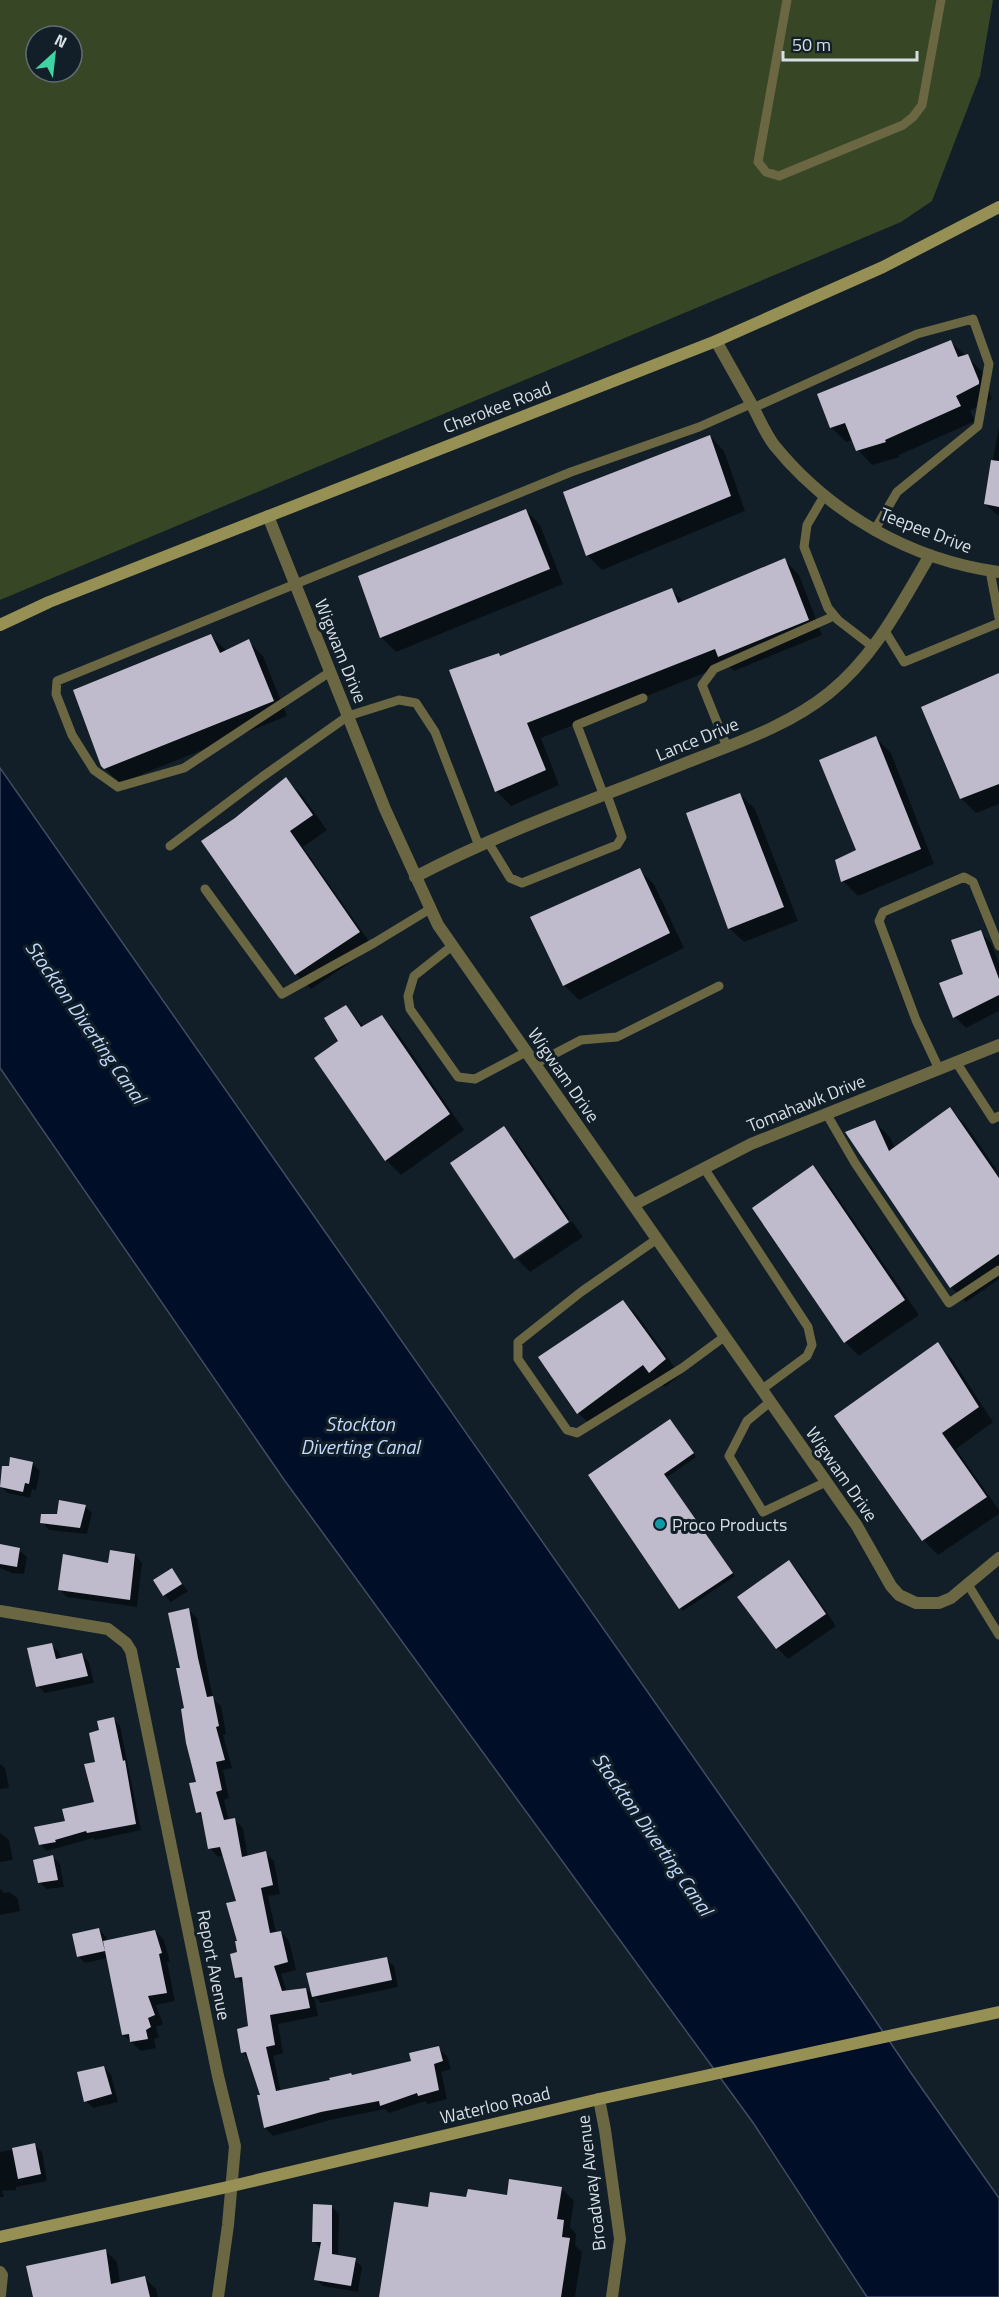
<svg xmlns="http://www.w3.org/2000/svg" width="999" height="2297" viewBox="0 0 999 2297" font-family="'Titillium Web',sans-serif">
	<rect width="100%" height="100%" fill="#121f28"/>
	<path fill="#374725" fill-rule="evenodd" d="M 0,0 L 993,0 L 980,76 L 932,201 L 901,222 L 0,600 ZM 36,36 L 72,36 L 72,72 L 36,72 Z"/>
	<path fill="#010e28" stroke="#414d61" stroke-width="1.5" d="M 0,768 L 797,1905 L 911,2073 L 999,2198 L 999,2297 L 867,2297 L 754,2124 L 285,1481 L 0,1068 Z"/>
	<path fill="#0007" d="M 951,342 L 982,371 L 992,399 L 970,411 L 975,421 L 899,455 L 900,457 L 872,465 L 858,450 L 853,440 L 846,442 L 831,427 Z
		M 999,426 L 999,516 L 985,504 Z
		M 710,436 L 724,451 L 745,511 L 602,570 L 587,555 Z
		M 526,510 L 540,525 L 563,584 L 396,652 L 381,637 Z
		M 785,560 L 799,575 L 822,635 L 734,671 L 727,664 L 541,738 L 559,785 L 511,806 L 496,791 L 501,657 L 672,590 L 684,602 Z
		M 211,636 L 227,651 L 248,641 L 263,656 L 287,716 L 120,783 L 102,766 Z
		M 999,675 L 999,804 L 976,813 L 961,798 Z
		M 876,738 L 891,753 L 934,864 L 858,896 L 843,881 L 858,851 Z
		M 286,779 L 301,794 L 327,830 L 303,847 L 373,947 L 311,989 L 296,974 L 236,819 Z
		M 740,794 L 755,809 L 798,921 L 744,942 L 729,928 Z
		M 639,870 L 654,884 L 684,948 L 579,1000 L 564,985 Z
		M 980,932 L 991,943 L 999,963 L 999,1011 L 966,1028 L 955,1017 L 941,984 L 965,975 Z
		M 346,1007 L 364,1027 L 382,1017 L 397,1032 L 464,1130 L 401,1175 L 386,1160 L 340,1041 Z
		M 950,1109 L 965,1124 L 999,1173 L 999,1279 L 966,1302 L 951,1287 L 875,1122 L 890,1137 L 895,1148 Z
		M 504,1128 L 518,1143 L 570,1219 L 516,1256 L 516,1259 L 452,1164 Z
		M 813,1167 L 827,1182 L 919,1315 L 859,1356 L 845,1342 Z
		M 572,1221 L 583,1237 L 530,1272 L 517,1259 Z
		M 623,1301 L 638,1316 L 680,1375 L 665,1387 L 658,1380 L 593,1427 L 578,1413 Z
		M 937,1344 L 952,1359 L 993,1422 L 956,1449 L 999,1510 L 999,1514 L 938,1555 L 923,1540 Z
		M 673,1424 L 696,1457 L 666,1478 L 735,1576 L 683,1611 L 590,1476 Z
		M 32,1463 L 40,1471 L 36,1490 L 32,1489 L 30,1498 L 8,1493 L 0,1486 Z
		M 85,1506 L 92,1513 L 87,1534 L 49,1530 L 42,1522 Z
		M 0,1545 L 19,1550 L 27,1557 L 24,1574 L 12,1573 L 0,1568 Z
		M 135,1555 L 142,1563 L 137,1607 L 67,1597 L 60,1590 L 109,1565 Z
		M 789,1562 L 800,1573 L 836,1626 L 788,1659 L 777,1648 Z
		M 172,1570 L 188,1591 L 171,1602 L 164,1595 Z
		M 189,1610 L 197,1618 L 213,1699 L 221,1706 L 226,1734 L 223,1735 L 232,1768 L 223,1770 L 229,1798 L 224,1800 L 229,1821 L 235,1820 L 243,1828 L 248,1857 L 265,1853 L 274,1861 L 280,1894 L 268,1896 L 276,1933 L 281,1932 L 289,1941 L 296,1970 L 281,1974 L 287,1992 L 306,1989 L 314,1997 L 308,1974 L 386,1959 L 394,1966 L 398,1987 L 321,2003 L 314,1996 L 318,2016 L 278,2024 L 283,2053 L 273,2056 L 281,2092 L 413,2063 L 438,2048 L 447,2056 L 451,2069 L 441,2072 L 447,2099 L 428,2104 L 425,2101 L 389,2113 L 385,2109 L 330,2120 L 273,2136 L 265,2128 L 262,2096 L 250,2060 L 242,2052 L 250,2028 L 244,1985 L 236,1977 L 239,1954 L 238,1902 L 224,1855 L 218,1857 L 210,1848 L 204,1819 L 197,1812 L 198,1783 L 182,1669 Z
		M 51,1645 L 59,1652 L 61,1660 L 82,1655 L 89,1662 L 94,1683 L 45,1693 L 38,1686 Z
		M 114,1719 L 120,1726 L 141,1830 L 95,1840 L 93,1838 L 47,1851 L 40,1844 L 95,1803 L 101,1731 Z
		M 0,1764 L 5,1768 L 9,1788 L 0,1789 Z
		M 0,1833 L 9,1840 L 13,1860 L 0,1862 Z
		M 53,1857 L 60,1864 L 64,1887 L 47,1889 L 39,1882 Z
		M 0,1889 L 4,1893 L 10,1892 L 18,1899 L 20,1911 L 0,1915 Z
		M 99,1929 L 106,1937 L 107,1941 L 155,1931 L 164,1940 L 170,1962 L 167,1962 L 175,2001 L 156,2005 L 163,2024 L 156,2027 L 159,2037 L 154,2039 L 156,2048 L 141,2051 L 123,2035 L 108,1958 L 85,1963 L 78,1956 Z
		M 103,2067 L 111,2074 L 118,2102 L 93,2108 L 86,2101 Z
		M 34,2145 L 42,2152 L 47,2181 L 16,2187 L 16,2190 L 2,2191 L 4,2197 L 0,2197 L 0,2152 Z
		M 561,2188 L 574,2201 L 570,2227 L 576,2234 L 575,2245 L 582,2252 L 575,2297 L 381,2297 L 429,2209 L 468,2199 L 508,2197 Z
		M 331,2206 L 339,2214 L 338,2257 L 355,2260 L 362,2267 L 358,2292 L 323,2286 L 316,2279 L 321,2249 L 314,2241 Z
		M 106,2251 L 117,2262 L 120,2283 L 145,2278 L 156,2289 L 158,2297 L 34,2297 Z"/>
	<path fill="#bfbacc" d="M 951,340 L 958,357 L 968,354 L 979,381 L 979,384 L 956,396 L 961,406 L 885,440 L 886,442 L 856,451 L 845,423 L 830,428 L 817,394 Z
		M 710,435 L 731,496 L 586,556 L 563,492 Z
		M 991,460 L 999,461 L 999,507 L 984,504 Z
		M 526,509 L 550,569 L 380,638 L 358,576 Z
		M 785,558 L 809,620 L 718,657 L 715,649 L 527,723 L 546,770 L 495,792 L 449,670 L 499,653 L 500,656 L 672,588 L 678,603 Z
		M 211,634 L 220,653 L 249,639 L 274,701 L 104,769 L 101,766 L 73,690 Z
		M 999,673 L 999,784 L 960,799 L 921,707 Z
		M 876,736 L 921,849 L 841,882 L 835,860 L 856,850 L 819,760 Z
		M 286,777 L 313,815 L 290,831 L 360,932 L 295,975 L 201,841 L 235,818 Z
		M 740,793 L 784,907 L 728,929 L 686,813 Z
		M 640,868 L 670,933 L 563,986 L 530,917 Z
		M 981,930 L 999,979 L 999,995 L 953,1018 L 939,983 L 963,974 L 951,940 Z
		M 346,1005 L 361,1027 L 382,1015 L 450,1114 L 385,1161 L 314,1058 L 338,1041 L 324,1018 Z
		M 950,1107 L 999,1178 L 999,1254 L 950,1288 L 845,1132 L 875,1120 L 889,1151 Z
		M 504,1126 L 569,1222 L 514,1259 L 450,1163 Z
		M 813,1165 L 905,1300 L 844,1343 L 752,1208 Z
		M 623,1300 L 666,1359 L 649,1373 L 643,1365 L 577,1414 L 538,1357 Z
		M 938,1342 L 979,1407 L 942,1433 L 987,1497 L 922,1541 L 834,1416 Z
		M 670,1419 L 694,1453 L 664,1474 L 733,1573 L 679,1609 L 588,1475 Z
		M 10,1457 L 33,1462 L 29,1484 L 25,1483 L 23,1492 L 0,1487 L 2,1466 L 9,1466 Z
		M 59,1500 L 86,1505 L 80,1528 L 40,1523 L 41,1514 L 57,1514 Z
		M 0,1544 L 20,1548 L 17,1567 L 0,1564 Z
		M 110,1550 L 135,1554 L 130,1600 L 58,1590 L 63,1554 L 108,1563 Z
		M 789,1560 L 826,1614 L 776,1649 L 737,1597 Z
		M 172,1568 L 182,1584 L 163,1596 L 153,1580 Z
		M 189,1608 L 198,1658 L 207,1697 L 213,1696 L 219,1726 L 216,1727 L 225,1760 L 216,1762 L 222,1790 L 216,1792 L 224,1820 L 235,1818 L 242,1857 L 266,1851 L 273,1885 L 261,1888 L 270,1933 L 281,1931 L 288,1962 L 274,1966 L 282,1991 L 306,1988 L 310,2008 L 270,2015 L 275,2045 L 266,2047 L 276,2091 L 330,2080 L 329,2078 L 351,2073 L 352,2075 L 411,2061 L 409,2053 L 439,2046 L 443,2061 L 434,2064 L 439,2090 L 418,2096 L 417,2093 L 380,2106 L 379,2101 L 321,2112 L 264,2128 L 257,2095 L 260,2095 L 246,2052 L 241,2053 L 237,2029 L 248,2026 L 242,1977 L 235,1978 L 230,1954 L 237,1952 L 235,1941 L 237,1941 L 226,1903 L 236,1901 L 220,1847 L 208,1849 L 201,1812 L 196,1813 L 189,1783 L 196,1782 L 186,1743 L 181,1709 L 184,1708 L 176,1668 L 180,1668 L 168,1613 Z
		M 52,1643 L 56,1659 L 82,1653 L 88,1676 L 36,1687 L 27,1648 Z
		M 114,1717 L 123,1761 L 125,1760 L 136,1824 L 87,1833 L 86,1831 L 55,1840 L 56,1842 L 39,1845 L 34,1827 L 65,1821 L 62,1809 L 94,1802 L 84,1764 L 95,1762 L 89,1733 L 99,1730 L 97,1721 Z
		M 53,1855 L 58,1880 L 38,1883 L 33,1860 Z
		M 99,1928 L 105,1951 L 77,1957 L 72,1934 Z
		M 155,1930 L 162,1953 L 159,1954 L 167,1993 L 148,1996 L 155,2015 L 148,2018 L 151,2027 L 146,2030 L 148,2039 L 130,2042 L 129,2034 L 122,2035 L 103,1941 Z
		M 387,1957 L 392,1980 L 312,1997 L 306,1973 Z
		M 104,2066 L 112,2094 L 84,2102 L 77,2072 Z
		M 35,2143 L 41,2174 L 18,2179 L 12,2148 Z
		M 509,2179 L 562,2187 L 557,2219 L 564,2220 L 562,2237 L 570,2238 L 561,2297 L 379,2297 L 394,2202 L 428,2207 L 430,2192 L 466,2197 L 468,2189 L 507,2195 Z
		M 313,2204 L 332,2205 L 332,2254 L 356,2258 L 351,2286 L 314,2280 L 321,2242 L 312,2242 Z
		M 106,2249 L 111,2284 L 145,2276 L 150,2297 L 33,2297 L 26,2266 Z"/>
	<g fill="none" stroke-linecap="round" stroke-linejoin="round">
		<path stroke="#6a6742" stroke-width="9" d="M 787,0 L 758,162 L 766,172 L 779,176 L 903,125 L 913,117 L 922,105 L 941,0
			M 753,408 L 917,334 L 973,319 L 989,364 L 978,426 L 897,492 L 874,531
			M 824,496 L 807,525 L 804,547 L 828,608 L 838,620 L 873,647
			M 990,571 L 999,618
			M 885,631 L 904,662 L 999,623
			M 330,672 L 184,768 L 118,787 L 94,770 L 72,735 L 56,694 L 57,681 L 571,472 L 699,427 L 751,404
			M 727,747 L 702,685 L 714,669 L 834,616
			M 604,796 L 577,725 L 643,698
			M 488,842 L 510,878 L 522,883 L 617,845 L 622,837 L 607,795
			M 170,846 L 262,777 L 348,716 L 399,700 L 416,703 L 435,732 L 479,846
			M 205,889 L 282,994 L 374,943 L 430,909
			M 452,946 L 414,976 L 408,996 L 410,1009 L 458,1077 L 475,1079 L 526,1052
			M 956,1062 L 993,1119 L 999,1116
			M 535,1064 L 581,1040 L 617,1037 L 719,986
			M 939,1069 L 916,1020 L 879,921 L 883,912 L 964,877 L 973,882 L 999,946
			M 826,1113 L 855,1163 L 949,1303 L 999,1270
			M 704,1168 L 808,1327 L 812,1345 L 807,1356 L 761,1390
			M 657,1239 L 581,1292 L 518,1342 L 518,1359 L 567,1430 L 577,1433 L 682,1368 L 724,1337
			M 770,1402 L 747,1421 L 729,1456 L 763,1512 L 826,1482
			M 967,1583 L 999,1635"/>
		<path stroke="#6a6742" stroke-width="12" d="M 716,341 C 728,362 740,384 752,405 C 759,418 765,433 774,445 C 830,514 911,560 999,572
			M 268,516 L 385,809 L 438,925 L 857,1526 L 891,1586 L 899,1595 L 916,1603 L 939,1603 L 951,1598 L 999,1558
			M 415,877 C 501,832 593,800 683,764 C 733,744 787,727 829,693 C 875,656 901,604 930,555
			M 633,1205 L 751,1144 L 999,1045
			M 0,1611 L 108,1629 L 126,1643 L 131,1651 L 218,2076 L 235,2146 L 228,2225 L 218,2297
			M 599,2099 L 605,2130 L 620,2239 L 612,2297
			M 0,2272 L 2,2275 L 0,2295"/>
		<path stroke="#969055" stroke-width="12" d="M 0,625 L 49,602 L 716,341 L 883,267 L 999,207
			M 0,2237 L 232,2186 L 599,2099 L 999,2012"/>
	</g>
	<circle fill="#0f9aa8" stroke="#121f28" stroke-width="2" cx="660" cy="1524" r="6"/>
	<g text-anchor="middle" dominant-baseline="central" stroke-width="6" stroke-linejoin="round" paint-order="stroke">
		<g font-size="18" fill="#d7dfe5" stroke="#121f28">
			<text transform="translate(497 407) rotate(-21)">Cherokee Road</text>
			<text transform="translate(926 530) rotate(21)">Teepee Drive</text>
			<text transform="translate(341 651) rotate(68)">Wigwam Drive</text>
			<text transform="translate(697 739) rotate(-22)">Lance Drive</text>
			<text transform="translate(564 1075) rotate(55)">Wigwam Drive</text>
			<text transform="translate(806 1103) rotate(-22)">Tomahawk Drive</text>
			<text transform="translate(842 1474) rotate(55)">Wigwam Drive</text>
			<text transform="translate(214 1965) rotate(79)">Report Avenue</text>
			<text transform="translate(495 2105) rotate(-13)">Waterloo Road</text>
			<text transform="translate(591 2183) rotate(-97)">Broadway Avenue</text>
		</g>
		<g font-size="18" fill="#d7dfe5" stroke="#121f28" text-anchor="start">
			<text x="672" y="1524">Proco Products</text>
		</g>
		<g font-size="20" font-style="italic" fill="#c3d9fb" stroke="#121f28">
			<text transform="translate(86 1022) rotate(55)">Stockton Diverting Canal</text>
			<text x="360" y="1423">Stockton<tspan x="360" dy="23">Diverting Canal</tspan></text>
			<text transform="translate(653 1834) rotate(55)">Stockton Diverting Canal</text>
		</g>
	</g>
	<g transform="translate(54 54) rotate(27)"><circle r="28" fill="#121f28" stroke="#616c74" stroke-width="1.5"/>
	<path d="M0-4.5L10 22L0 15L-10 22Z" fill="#3fd4a2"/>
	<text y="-9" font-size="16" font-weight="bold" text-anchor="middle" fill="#d7dfe5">N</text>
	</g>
	<path d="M783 51v9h134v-9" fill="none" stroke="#d7dfe5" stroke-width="3"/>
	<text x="792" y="51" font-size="18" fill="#d7dfe5" stroke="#121f28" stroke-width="4.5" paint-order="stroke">50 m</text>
</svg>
